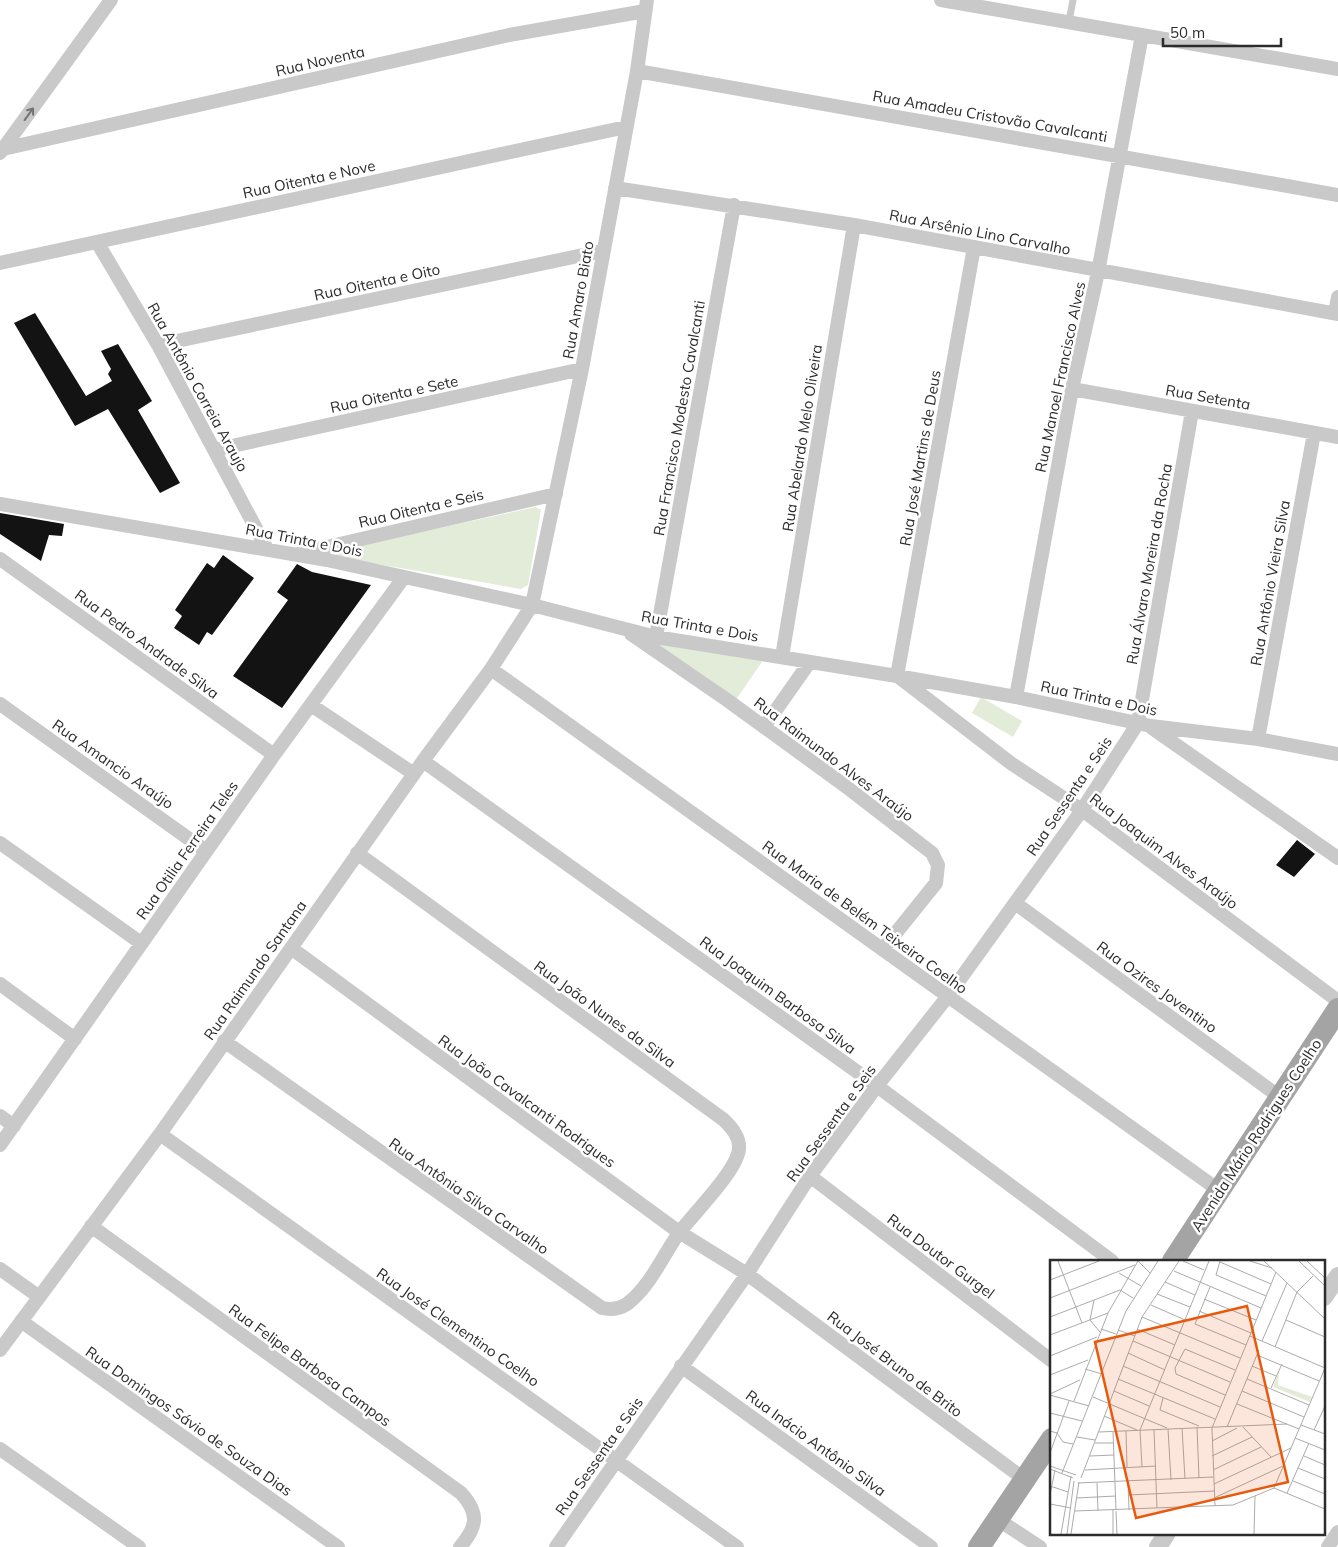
<svg xmlns="http://www.w3.org/2000/svg" width="1338" height="1547" viewBox="0 0 1338 1547" font-family="Mulish,sans-serif">
	<rect width="100%" height="100%" fill="#fff"/>
	<path fill="#e3ebd9" d="M 536,507 L 541,510 L 528,585 L 521,589 L 337,557 L 336,553 L 338,550 Z
		M 651,642 L 764,659 L 735,701 Z
		M 981,697 L 1022,721 L 1013,737 L 972,713 Z"/>
	<path fill="#131313" d="M 35,313 L 86,396 L 112,381 L 108,374 L 111,369 L 101,351 L 118,344 L 152,401 L 138,410 L 180,483 L 160,493 L 108,409 L 75,426 L 14,323 Z
		M 0,513 L 64,524 L 62,536 L 49,535 L 41,561 L 0,534 Z
		M 223,555 L 254,578 L 212,635 L 207,632 L 199,645 L 174,628 L 182,616 L 175,610 L 207,563 L 214,568 Z
		M 297,564 L 312,572 L 371,585 L 282,708 L 233,676 L 288,600 L 277,592 Z
		M 1297,840 L 1315,854 L 1294,877 L 1276,865 Z"/>
	<g fill="none" stroke-linecap="round" stroke-linejoin="round">
		<path stroke="#c9c9c9" stroke-width="7" d="M 1069,21 L 1073,0"/>
		<path stroke="#c9c9c9" stroke-width="14" d="M 941,0 L 1338,69
			M 637,71 L 1338,195
			M 3,149 L 509,35 L 645,11
			M 0,153 L 111,0
			M 615,188 L 854,225 L 1338,314
			M 97,242 L 158,345 L 267,549
			M 0,263 L 626,127
			M 1335,313 L 1338,297
			M 158,345 L 602,251
			M 1072,389 L 1338,437
			M 214,450 L 582,369
			M 0,504 L 327,560 L 532,605 L 656,637 L 897,676 L 1016,697 L 1151,726 L 1258,739 L 1338,754
			M 301,553 L 556,494
			M 0,559 L 274,755
			M 631,634 L 727,700 L 844,785 L 932,853 L 938,865 L 936,883 L 883,949
			M 656,637 L 734,205
			M 782,657 L 854,225
			M 491,669 L 1220,1191
			M 897,676 L 974,247
			M 900,678 L 1012,764 L 1082,810 L 1338,1001
			M 1016,697 L 1072,389 L 1098,272 L 1142,35
			M 0,704 L 206,851
			M 311,705 L 414,774
			M 764,727 L 809,663
			M 1152,728 L 1338,858
			M 1258,739 L 1314,433
			M 423,761 L 877,1086 L 1112,1261
			M 0,843 L 141,943
			M 1015,903 L 1281,1098
			M 291,948 L 679,1232 L 747,1274 L 1024,1479
			M 0,984 L 75,1039
			M 224,1041 L 602,1308 C 611,1310 619,1309 627,1304 C 650,1287 663,1255 679,1233 C 693,1214 737,1171 739,1149 C 740,1137 732,1128 724,1120 L 357,853
			M 0,1116 L 14,1126
			M 160,1134 L 737,1547
			M 0,1145 L 274,755 L 404,577
			M 810,1176 L 1052,1361
			M 91,1226 L 461,1493 C 480,1514 477,1527 460,1547
			M 0,1269 L 38,1296
			M 21,1321 L 338,1547
			M 0,1350 L 160,1134 L 423,761 L 491,669 L 532,605 L 582,369 L 637,71 L 647,0
			M 681,1366 L 931,1547
			M 0,1449 L 139,1547
			M 997,1519 L 1040,1547
			M 556,1547 L 747,1274 L 810,1176 L 877,1086 L 948,996 L 1082,810 L 1138,723 L 1192,411
			M 1328,1547 L 1338,1532"/>
		<path stroke="#c9c9c9" stroke-width="18" d="M 1324,1297 L 1338,1276
			M 1158,1547 L 1167,1533"/>
		<path stroke="#a4a4a4" stroke-width="22" d="M 1173,1261 L 1338,1009
			M 979,1547 L 1052,1439"/>
	</g>
	<defs><path id="oneway-shaft" d="M-6 0H5M1.5-3L5.5 0L1.5 3" fill="none" stroke-width="1.6" stroke-linecap="round" stroke-linejoin="round" transform="scale(1.25)"/></defs>
	<use stroke="#737373" href="#oneway-shaft" transform="translate(29 114) rotate(-54)"/>
	<g text-anchor="middle" dominant-baseline="central" stroke-width="5" stroke-linejoin="round" paint-order="stroke">
		<g font-size="15" fill="#2c2c2c" stroke="#fff">
			<text transform="translate(320 61) rotate(-13)">Rua Noventa</text>
			<text transform="translate(990 116) rotate(10)">Rua Amadeu Cristovão Cavalcanti</text>
			<text transform="translate(309 179) rotate(-12)">Rua Oitenta e Nove</text>
			<text transform="translate(980 232) rotate(11)">Rua Arsênio Lino Carvalho</text>
			<text transform="translate(377 282) rotate(-12)">Rua Oitenta e Oito</text>
			<text transform="translate(578 300) rotate(-80)">Rua Amaro Biato</text>
			<text transform="translate(1060 377) rotate(-78)">Rua Manoel Francisco Alves</text>
			<text transform="translate(198 387) rotate(61)">Rua Antônio Correia Araujo</text>
			<text transform="translate(394 394) rotate(-12)">Rua Oitenta e Sete</text>
			<text transform="translate(1208 397) rotate(10)">Rua Setenta</text>
			<text transform="translate(679 418) rotate(-80)">Rua Francisco Modesto Cavalcanti</text>
			<text transform="translate(802 438) rotate(-81)">Rua Abelardo Melo Oliveira</text>
			<text transform="translate(920 458) rotate(-80)">Rua José Martins de Deus</text>
			<text transform="translate(421 508) rotate(-13)">Rua Oitenta e Seis</text>
			<text transform="translate(304 540) rotate(11)">Rua Trinta e Dois</text>
			<text transform="translate(1149 564) rotate(-80)">Rua Álvaro Moreira da Rocha</text>
			<text transform="translate(1270 583) rotate(-80)">Rua Antônio Vieira Silva</text>
			<text transform="translate(700 626) rotate(10)">Rua Trinta e Dois</text>
			<text transform="translate(147 644) rotate(36)">Rua Pedro Andrade Silva</text>
			<text transform="translate(1099 698) rotate(12)">Rua Trinta e Dois</text>
			<text transform="translate(834 759) rotate(37)">Rua Raimundo Alves Araújo</text>
			<text transform="translate(113 764) rotate(35)">Rua Amancio Araújo</text>
			<text transform="translate(1069 796) rotate(-56)">Rua Sessenta e Seis</text>
			<text transform="translate(187 850) rotate(-55)">Rua Otilia Ferreira Teles</text>
			<text transform="translate(1164 851) rotate(37)">Rua Joaquim Alves Araújo</text>
			<text transform="translate(865 917) rotate(36)">Rua Maria de Belém Teixeira Coelho</text>
			<text transform="translate(255 970) rotate(-55)">Rua Raimundo Santana</text>
			<text transform="translate(1157 987) rotate(36)">Rua Ozires Joventino</text>
			<text transform="translate(778 995) rotate(36)">Rua Joaquim Barbosa Silva</text>
			<text transform="translate(605 1014) rotate(36)">Rua João Nunes da Silva</text>
			<text transform="translate(527 1101) rotate(36)">Rua João Cavalcanti Rodrigues</text>
			<text transform="translate(831 1123) rotate(-54)">Rua Sessenta e Seis</text>
			<text transform="translate(1256 1135) rotate(-57)">Avenida Mário Rodrigues Coelho</text>
			<text transform="translate(469 1196) rotate(35)">Rua Antônia Silva Carvalho</text>
			<text transform="translate(941 1256) rotate(37)">Rua Doutor Gurgel</text>
			<text transform="translate(458 1327) rotate(35)">Rua José Clementino Coelho</text>
			<text transform="translate(895 1364) rotate(37)">Rua José Bruno de Brito</text>
			<text transform="translate(310 1365) rotate(36)">Rua Felipe Barbosa Campos</text>
			<text transform="translate(189 1421) rotate(35)">Rua Domingos Sávio de Souza Dias</text>
			<text transform="translate(816 1443) rotate(36)">Rua Inácio Antônio Silva</text>
			<text transform="translate(599 1456) rotate(-55)">Rua Sessenta e Seis</text>
		</g>
	</g>
	<g transform="translate(1050 1260)">
		<rect width="275" height="275" fill="#fff"/>
		<path d="M 229,112 L 228,125 L 262,137 L 260,142 L 223,127 Z" fill="#e3ebd9"/>
		<path fill="none" stroke="#ababab" stroke-width="1" d="M 8,1 L 32,63M 88,1 L 100,13M 133,1 L 154,10M 170,1 L 166,15 L 216,36M 200,1 L 222,8M 214,1 L 275,59M 249,1 L 275,26M 257,1 L 275,18M 170,2 L 221,24M 124,11 L 211,48M 69,13 L 91,26M 0,20 L 49,1M 115,22 L 145,35M 160,27 L 145,64 L 196,85M 107,34 L 140,47M 0,38 L 85,5M 154,39 L 206,60M 44,40 L 40,60 L 50,72M 101,45 L 135,60M 149,51 L 201,73M 0,57 L 70,30 L 83,38M 92,57 L 190,98M 236,60 L 275,77M 51,69 L 66,74M 87,69 L 125,85M 68,70 L 85,76M 0,75 L 58,53M 200,76 L 275,108 L 224,228M 83,81 L 180,122M 212,81 L 237,23M 225,87 L 247,32 L 263,16M 78,93 L 115,110M 207,95 L 269,121M 0,96 L 47,77M 73,106 L 170,147M 202,106 L 226,116M 35,109 L 52,114M 0,115 L 38,100M 68,119 L 165,159M 197,119 L 259,145M 221,128 L 232,104M 64,131 L 99,146M 192,131 L 254,157M 0,134 L 30,120M 0,135 L 39,146M 175,135 L 126,114 L 125,108 L 135,89 L 185,110M 43,137 L 117,168M 113,138 L 110,150 L 149,166M 24,141 L 58,53 L 88,1M 187,144 L 249,169M 0,153 L 32,161M 54,156 L 87,170M 251,165 L 275,174M 147,167 L 149,218M 177,167 L 209,90M 193,167 L 221,197M 132,168 L 135,219M 118,169 L 121,220M 104,170 L 107,248M 264,170 L 275,146M 0,171 L 7,173 L 13,182 L 23,184M 76,171 L 77,207M 49,172 L 237,164M 63,172 L 66,250M 27,177 L 45,180M 245,178 L 275,190M 162,181 L 187,168M 45,183 L 64,183M 0,193 L 19,141M 40,196 L 64,195M 162,196 L 202,177M 254,196 L 275,205M 0,206 L 26,215M 92,207 L 90,170 L 159,1M 248,208 L 275,219M 0,209 L 23,218M 35,210 L 106,206M 163,210 L 211,187M 12,213 L 76,51 L 108,1M 31,218 L 92,57 L 129,1M 243,221 L 275,234M 78,222 L 79,250M 28,223 L 163,217M 47,223 L 48,251M 164,224 L 241,188M 0,226 L 18,232M 224,228 L 275,249M 237,233 L 259,183M 0,235 L 5,210M 78,235 L 164,231M 26,238 L 66,236M 164,238 L 233,206M 0,244 L 21,248M 165,246 L 162,168 L 226,12M 63,250 L 63,274M 25,251 L 183,245 L 224,228M 66,251 L 67,274M 11,274 L 21,216M 17,274 L 24,221M 21,274 L 29,222M 204,274 L 205,236"/>
		<path fill="#e8590c" fill-opacity="0.15" stroke="#e8590c" stroke-width="2.5" d="M 197,46 L 238,222 L 86,258 L 45,82 Z"/>
		<rect width="275" height="275" fill="none" stroke="#2c2c2c" stroke-width="2.5"/>
	</g>
	<path d="M1163 38v8h118v-8" fill="none" stroke="#2c2c2c" stroke-width="2.5"/>
	<text x="1170" y="38" font-size="15" fill="#2c2c2c" stroke="#ffffff" stroke-width="4" paint-order="stroke">50 m</text>
</svg>
